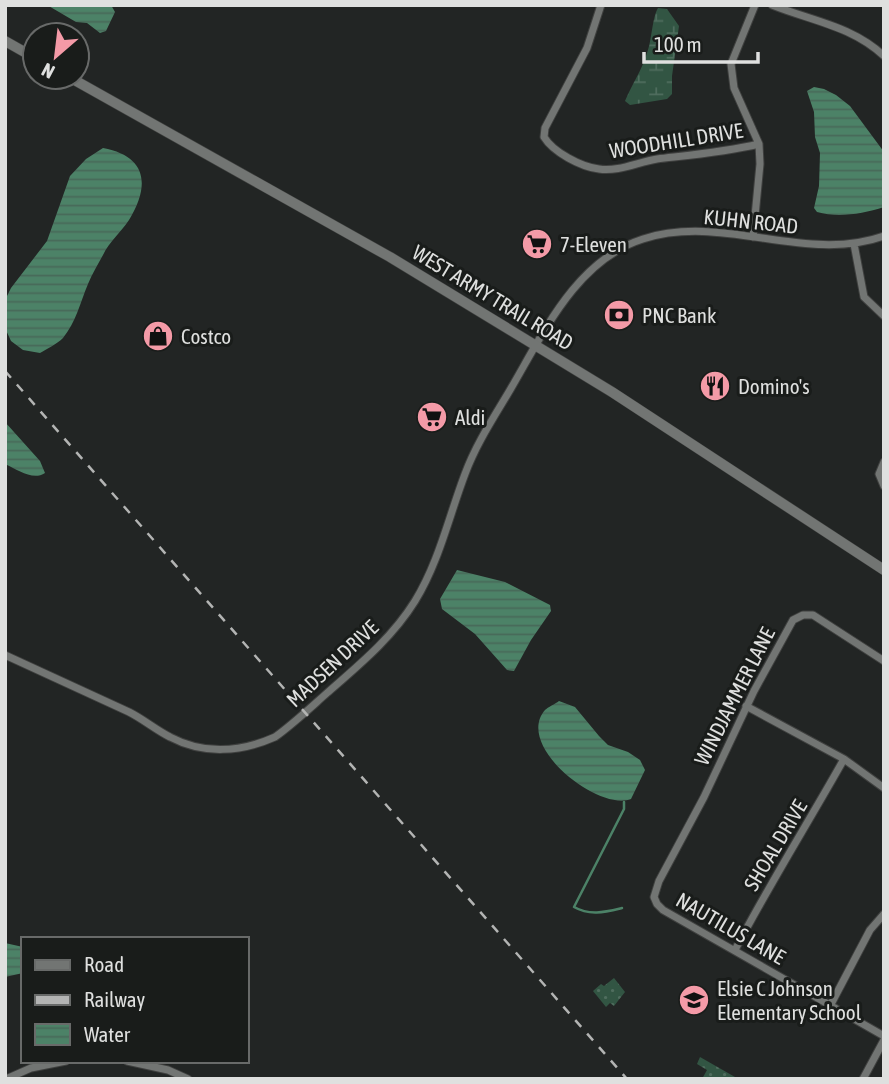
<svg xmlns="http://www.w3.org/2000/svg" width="889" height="1084" viewBox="0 0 889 1084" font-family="'Asap Condensed',sans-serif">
	<defs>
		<pattern id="grass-dots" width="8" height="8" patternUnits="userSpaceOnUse" patternTransform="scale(1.75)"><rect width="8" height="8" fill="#325543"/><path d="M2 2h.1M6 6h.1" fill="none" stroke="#4f6d5e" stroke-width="1.8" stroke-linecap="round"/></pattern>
		<pattern id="wetland-marsh" width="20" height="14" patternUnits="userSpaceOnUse" patternTransform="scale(1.75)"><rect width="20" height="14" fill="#325543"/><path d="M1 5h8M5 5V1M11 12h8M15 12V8" fill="none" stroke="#4f6d5e"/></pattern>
		<pattern id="water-rules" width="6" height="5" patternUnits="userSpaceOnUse" patternTransform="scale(1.75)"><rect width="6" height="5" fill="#4c8267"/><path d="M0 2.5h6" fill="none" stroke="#486959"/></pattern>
	</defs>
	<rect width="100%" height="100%" fill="#222524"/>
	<path fill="url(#grass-dots)" d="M 614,978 L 625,992 L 614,1006 L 610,1003 L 606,1007 L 593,991 L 601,984 L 604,986 Z
		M 700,1057 L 735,1077 L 734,1079 L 702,1079 L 707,1070 L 697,1064 Z"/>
	<path fill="url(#wetland-marsh)" d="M 658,8 L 667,9 L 679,26 L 672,76 L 672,94 L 667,99 L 630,105 L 625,101 C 632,84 642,70 647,53 C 652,40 652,18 658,8 Z"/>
	<path fill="url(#water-rules)" d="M 47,5 L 111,5 L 115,12 L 106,31 L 100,33 L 87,23 L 76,22 Z
		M 814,87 L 824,89 L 836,95 L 850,106 L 884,152 L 884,207 C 862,214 838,218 817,212 L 814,208 L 819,186 L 820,153 L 815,137 L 814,112 L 807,91 Z
		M 103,148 C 146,156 151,184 129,220 C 121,232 109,242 103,255 C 98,264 92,274 88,284 C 80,303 76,322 63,338 C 57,344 47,349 40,353 L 23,350 L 11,341 L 5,328 L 5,300 L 11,288 L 47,241 L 70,176 L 86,159 Z
		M 5,422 L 40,461 L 45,473 C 33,481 18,470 5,464 Z
		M 457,570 L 505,582 L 550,605 L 551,611 L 531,640 L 514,671 L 507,670 L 475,634 L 442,609 L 440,599 Z
		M 559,701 L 575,707 L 599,736 L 608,745 L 628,752 L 640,760 L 645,770 L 631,799 C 599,812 514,746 545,710 C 548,707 555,704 559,701 Z
		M 5,943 L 23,947 L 23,973 L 5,977 Z"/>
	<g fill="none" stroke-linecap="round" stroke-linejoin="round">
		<path stroke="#4c8267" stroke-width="2.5" d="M 622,908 C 605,912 590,916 574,907 L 624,809 L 624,802"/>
		<g stroke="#3f403f" stroke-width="9">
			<path id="street" d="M 601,5 L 587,48 L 545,128 L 544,137 C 553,152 581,167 599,169 C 618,172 638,162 657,159 C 691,155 725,152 759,144
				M 772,5 C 812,21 852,26 884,56
				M 753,237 L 760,164 L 759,144 L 734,88 L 731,64 L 755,5
				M 854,244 L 864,297 L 884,316
				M 884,462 L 879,474 L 884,486
				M 5,655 C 46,674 87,693 129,712 C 143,719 156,730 170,737 C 204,755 241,752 275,737 C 293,724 310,708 327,693 C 359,665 392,638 415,601 C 439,562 449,516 465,474 C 476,444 494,417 510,390 C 543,334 576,260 643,239 C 723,213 805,264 884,236
				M 884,661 L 813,615 L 803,615 L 793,620 L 754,691 L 704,797 L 659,881 L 654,897 L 657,904 L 663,910 L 884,1036
				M 746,706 L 844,759 L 884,788
				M 735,950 C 769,885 808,823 844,759
				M 830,1006 L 870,930 L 884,914
				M 127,1061 L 168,1070 L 188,1079
				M 6,1079 L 31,1068 L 66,1061
				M 863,1079 L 884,1040"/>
		</g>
		<g stroke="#3f403f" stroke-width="11">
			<path id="secondary" d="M 5,41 L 35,58
				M 69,77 L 390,257 L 612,392 L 884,570"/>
		</g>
		<use href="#street" stroke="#727573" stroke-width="7"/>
		<use href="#secondary" stroke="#727573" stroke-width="10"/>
		<path stroke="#b3b4b3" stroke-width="2.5" stroke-dasharray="9 9" stroke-linecap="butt" d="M 5,371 L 627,1079"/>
	</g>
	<defs>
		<g id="supermarket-disc" transform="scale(1.575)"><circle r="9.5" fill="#f49aa7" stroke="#191c1a"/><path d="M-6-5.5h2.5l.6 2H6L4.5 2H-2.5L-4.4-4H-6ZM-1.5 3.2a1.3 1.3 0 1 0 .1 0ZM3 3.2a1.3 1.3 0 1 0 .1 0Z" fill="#111"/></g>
		<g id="bank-disc" transform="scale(1.575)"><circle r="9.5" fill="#f49aa7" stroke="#191c1a"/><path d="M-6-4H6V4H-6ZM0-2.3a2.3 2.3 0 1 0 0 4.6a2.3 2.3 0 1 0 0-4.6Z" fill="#111"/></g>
		<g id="shop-disc" transform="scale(1.575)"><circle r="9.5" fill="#f49aa7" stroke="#191c1a"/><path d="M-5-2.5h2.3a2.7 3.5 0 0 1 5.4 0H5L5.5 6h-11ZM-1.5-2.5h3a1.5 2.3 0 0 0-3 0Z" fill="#111"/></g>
		<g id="restaurant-disc" transform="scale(1.575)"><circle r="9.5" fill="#f49aa7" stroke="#191c1a"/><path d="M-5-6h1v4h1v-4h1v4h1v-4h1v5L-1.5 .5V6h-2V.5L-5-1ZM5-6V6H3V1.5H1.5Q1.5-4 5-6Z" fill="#111"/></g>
		<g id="school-disc" transform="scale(1.575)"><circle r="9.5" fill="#f49aa7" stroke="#191c1a"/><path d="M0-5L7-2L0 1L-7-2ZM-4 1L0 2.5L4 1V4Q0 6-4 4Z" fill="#111"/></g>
	</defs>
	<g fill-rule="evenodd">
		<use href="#supermarket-disc" x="537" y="244"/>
		<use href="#bank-disc" x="619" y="315"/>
		<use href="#shop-disc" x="158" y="336"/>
		<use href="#restaurant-disc" x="715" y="386"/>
		<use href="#supermarket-disc" x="432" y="417"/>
		<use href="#school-disc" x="694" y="1000"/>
	</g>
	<g text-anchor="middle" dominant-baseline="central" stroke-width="6" stroke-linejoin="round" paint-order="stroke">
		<g font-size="21" fill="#dfe0df" stroke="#191c1a">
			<text transform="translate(676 140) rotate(-9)">WOODHILL DRIVE</text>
			<text transform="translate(751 221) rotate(6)">KUHN ROAD</text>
			<text transform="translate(493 297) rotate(31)">WEST ARMY TRAIL ROAD</text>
			<text transform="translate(332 663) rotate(-43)">MADSEN DRIVE</text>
			<text transform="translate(734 696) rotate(-63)">WINDJAMMER LANE</text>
			<text transform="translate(775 845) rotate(-59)">SHOAL DRIVE</text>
			<text transform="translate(731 928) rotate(30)">NAUTILUS LANE</text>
		</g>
		<g font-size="21" fill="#dfe0df" stroke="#191c1a" text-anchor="start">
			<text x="560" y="244">7-Eleven</text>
			<text x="642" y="315">PNC Bank</text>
			<text x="181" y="336">Costco</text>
			<text x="738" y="386">Domino's</text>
			<text x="455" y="417">Aldi</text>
			<text x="717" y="988">Elsie C Johnson<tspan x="717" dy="24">Elementary School</tspan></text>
		</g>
	</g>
	<rect width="889" height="1084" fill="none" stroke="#dfe0df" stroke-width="14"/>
	<rect x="21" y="937" width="228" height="126" fill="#191c1a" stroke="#686a69" stroke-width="2"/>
	<rect x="35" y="960" width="35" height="10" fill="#727573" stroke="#686a69" stroke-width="2"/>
	<text x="84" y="972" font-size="21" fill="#dfe0df">Road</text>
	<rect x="35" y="995" width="35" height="10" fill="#b3b4b3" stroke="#686a69" stroke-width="2"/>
	<text x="84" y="1007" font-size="21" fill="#dfe0df">Railway</text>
	<rect x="35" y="1024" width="35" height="21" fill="url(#water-rules)" stroke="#686a69" stroke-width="2"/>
	<text x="84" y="1042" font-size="21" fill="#dfe0df">Water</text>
	<g transform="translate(56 56) rotate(208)"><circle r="33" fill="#191c1a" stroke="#686a69" stroke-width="2"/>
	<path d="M0-5L12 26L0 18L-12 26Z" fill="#f49aa7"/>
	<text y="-10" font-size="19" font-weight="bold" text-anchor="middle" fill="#dfe0df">N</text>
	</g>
	<path d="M644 52v10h114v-10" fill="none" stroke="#dfe0df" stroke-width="3.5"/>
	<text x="654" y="52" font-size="21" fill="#dfe0df" stroke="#191c1a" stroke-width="5" paint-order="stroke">100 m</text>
</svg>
